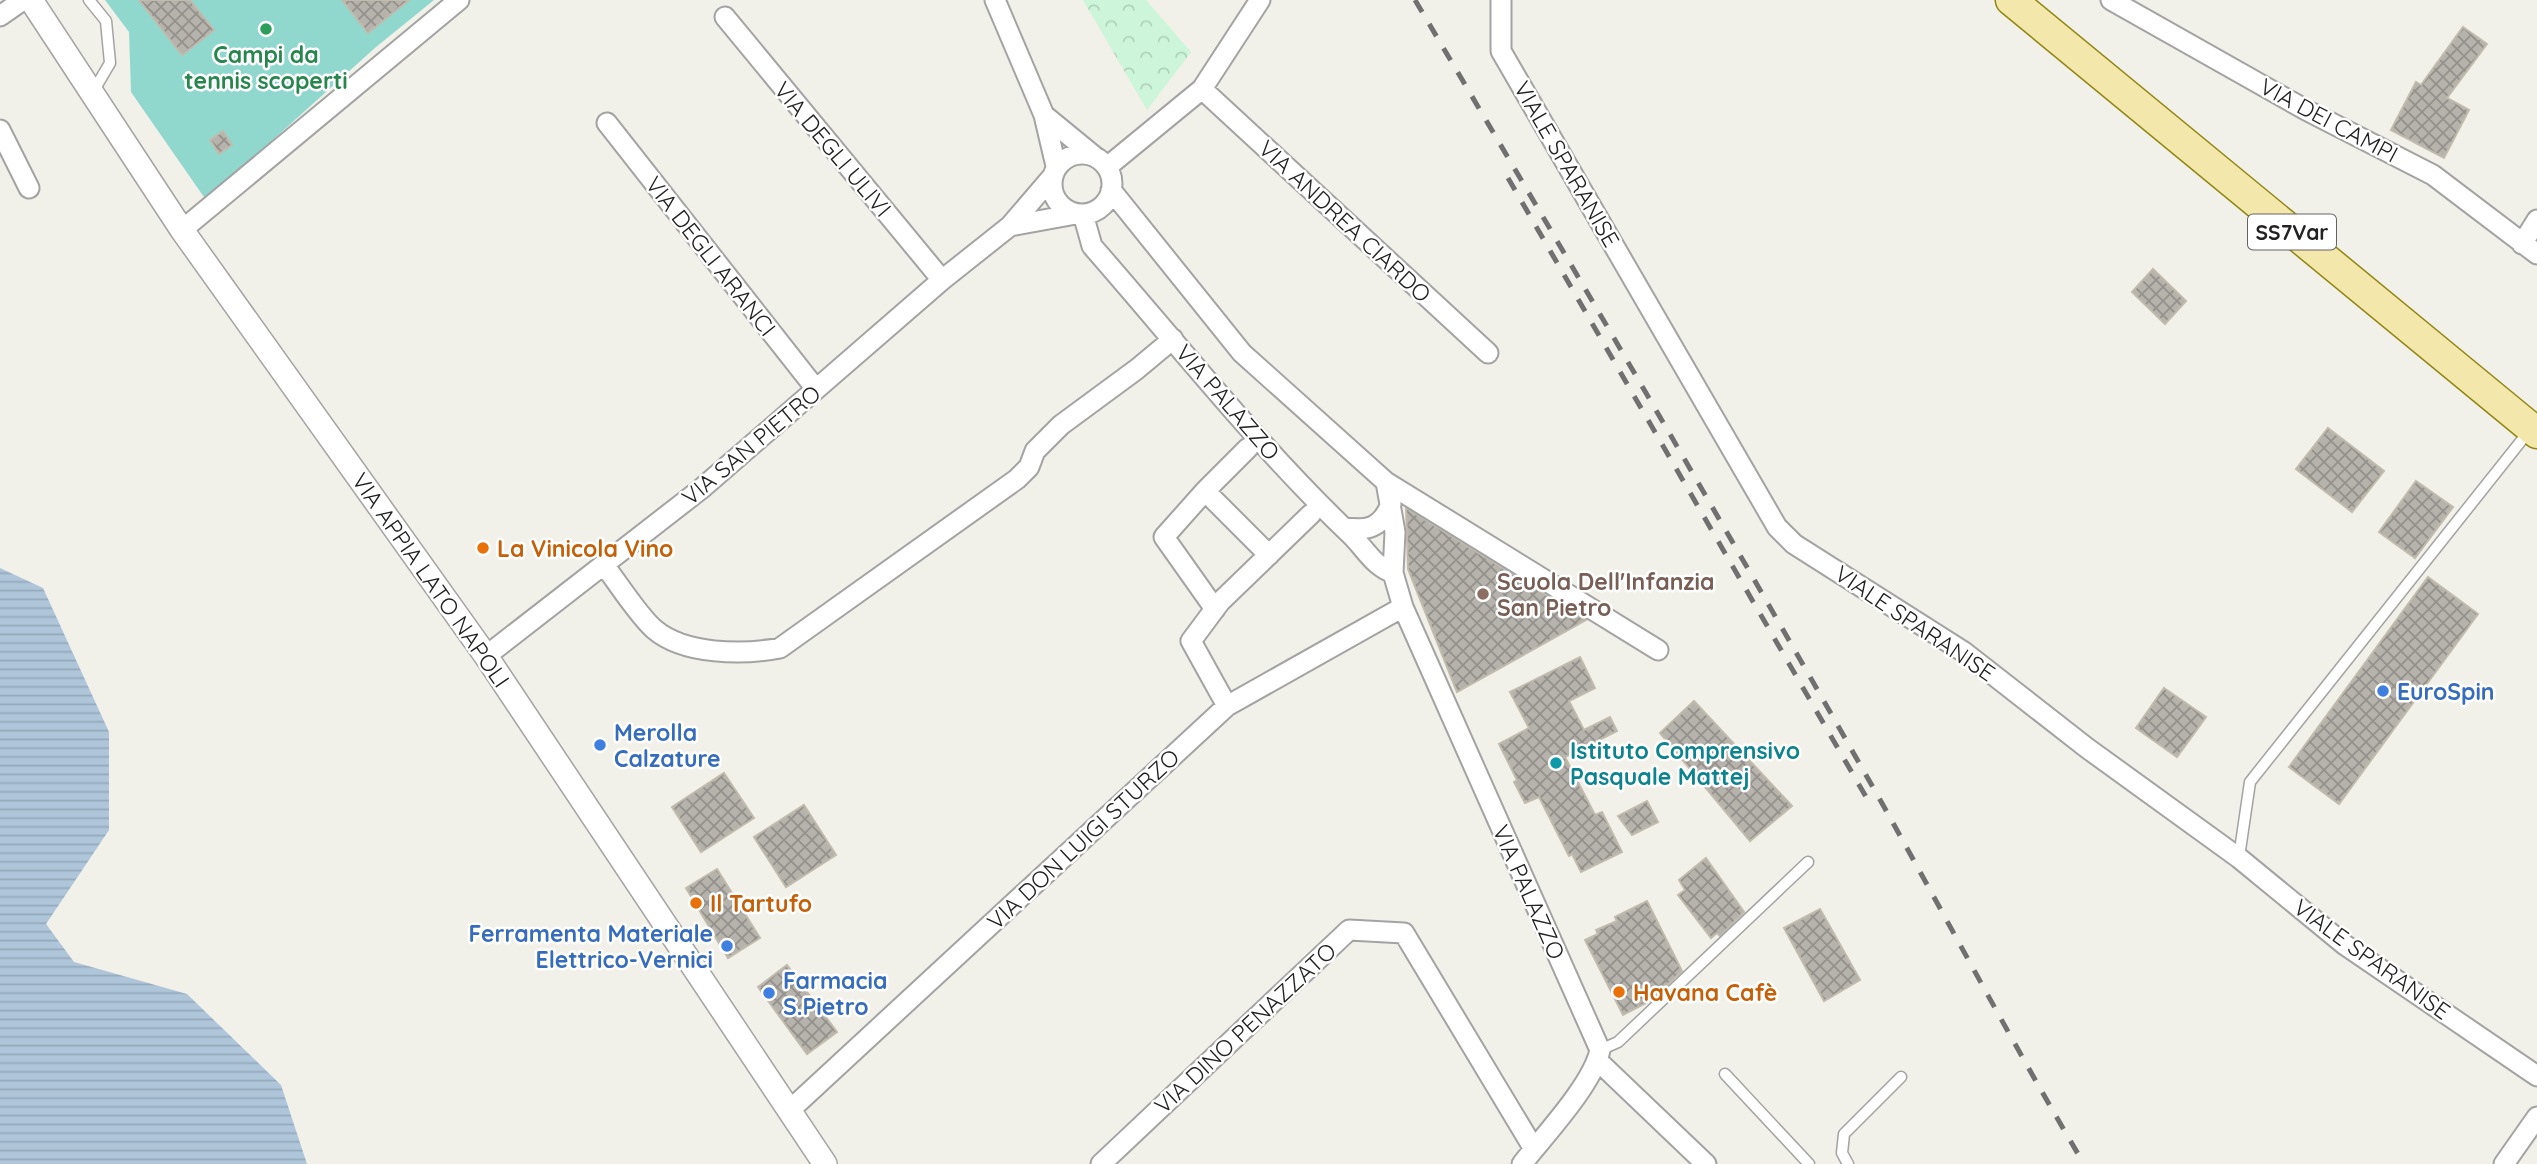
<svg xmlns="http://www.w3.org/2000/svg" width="2537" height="1164" viewBox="0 0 2537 1164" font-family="Quicksand,sans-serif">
	<defs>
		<pattern id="park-crowns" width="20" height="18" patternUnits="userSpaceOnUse" patternTransform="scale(1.75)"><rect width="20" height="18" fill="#ccf5da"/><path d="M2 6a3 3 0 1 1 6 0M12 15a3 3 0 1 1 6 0" fill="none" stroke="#afd2bb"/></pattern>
		<pattern id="water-rules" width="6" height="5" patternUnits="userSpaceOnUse" patternTransform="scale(1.75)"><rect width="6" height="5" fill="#aec5da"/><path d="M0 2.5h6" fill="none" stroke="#95a9bb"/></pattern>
		<pattern id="building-cross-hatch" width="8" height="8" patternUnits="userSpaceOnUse" patternTransform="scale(1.75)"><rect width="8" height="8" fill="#b6b3ac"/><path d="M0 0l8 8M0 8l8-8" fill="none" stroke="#94918c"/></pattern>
	</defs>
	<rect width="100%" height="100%" fill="#f1f0e9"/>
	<path fill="url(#park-crowns)" d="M 1083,0 L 1146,0 L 1191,52 L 1147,110 Z"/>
	<path fill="#90d8ce" d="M 105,0 L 434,0 L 376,47 L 206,200 L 131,92 L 129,32 Z"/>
	<path fill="url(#water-rules)" d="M 0,568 L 43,588 L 109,732 L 109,830 L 46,924 L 74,962 L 187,994 L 281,1085 L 307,1164 L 0,1164 Z"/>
	<path fill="url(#building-cross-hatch)" stroke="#c1bbad" stroke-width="2" d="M 139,0 L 190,0 L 214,30 L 182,55 Z
		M 342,0 L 409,0 L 368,33 Z
		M 2463,27 L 2487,44 L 2447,98 L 2469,110 L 2444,158 L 2391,130 L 2416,82 L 2421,85 Z
		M 223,131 L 232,145 L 219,154 L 210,140 Z
		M 2153,269 L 2186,301 L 2165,324 L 2132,292 Z
		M 2328,428 L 2384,471 L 2352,512 L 2296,469 Z
		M 2416,481 L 2453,507 L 2415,558 L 2379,532 Z
		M 1406,508 L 1586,620 L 1457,692 L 1408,569 Z
		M 2428,577 L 2478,614 L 2339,804 L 2289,767 Z
		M 1580,657 L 1595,688 L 1569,701 L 1584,730 L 1610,717 L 1617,731 L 1565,757 L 1595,815 L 1602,812 L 1622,852 L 1581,872 L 1572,854 L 1569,856 L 1539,797 L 1525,803 L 1514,782 L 1517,780 L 1499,744 L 1529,728 L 1510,692 Z
		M 2164,688 L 2206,717 L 2177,757 L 2136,728 Z
		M 1694,701 L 1792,806 L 1750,841 L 1660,733 Z
		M 724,773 L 754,818 L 701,852 L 672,807 Z
		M 1647,801 L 1658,822 L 1632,835 L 1618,816 Z
		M 804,805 L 836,855 L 786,887 L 754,837 Z
		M 1706,858 L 1744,912 L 1720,936 L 1717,933 L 1711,938 L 1678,895 L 1685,890 L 1679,880 Z
		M 717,869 L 760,938 L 728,958 L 686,888 Z
		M 1647,901 L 1682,971 L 1650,1001 L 1623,1015 L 1585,940 L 1598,934 L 1596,930 L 1617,921 L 1615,917 Z
		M 1820,909 L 1860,980 L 1824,1001 L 1784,928 Z
		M 787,965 L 837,1032 L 807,1054 L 758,987 Z"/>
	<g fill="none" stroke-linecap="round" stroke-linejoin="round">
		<g stroke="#a3a3a3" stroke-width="13">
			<path id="service" d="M 89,0 L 106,21 L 110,63 L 93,92
				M 2239,857 L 2250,782 L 2529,431
				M 1600,1050 L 1618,1042 L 1808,862
				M 1725,1074 L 1809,1164
				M 1848,1164 L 1842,1153 L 1844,1134 L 1901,1077"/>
		</g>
		<g stroke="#a3a3a3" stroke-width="23">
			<path id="minor" d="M 995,0 L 1044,115 L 1056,166
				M 1260,0 L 1202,89 L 1488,353
				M 1501,0 L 1501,51 L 1777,527 L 1794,544 L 1964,652 L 2087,748 L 2239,858 L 2345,945 L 2537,1076
				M 2111,0 L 2306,110 L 2433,175 L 2537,254
				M 0,16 L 23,0
				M 725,17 L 942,280
				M 1044,115 L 1094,156
				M 607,123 L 816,389
				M 0,130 L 29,188
				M1052 184a30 30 0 1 1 60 0a30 30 0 1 1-60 0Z
				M 1107,167 L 1202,89
				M 1111,190 L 1242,353 L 1386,482 L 1395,532 L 1393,573 L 1403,607 L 1600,1050 C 1593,1084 1544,1136 1522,1164
				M 1083,214 L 1092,246 C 1176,342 1258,446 1350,534 C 1365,548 1373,566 1393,573
				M 1010,226 L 1076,214
				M 182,230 L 459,0
				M 2522,244 L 2537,220
				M 1248,448 L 1205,491 L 1269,555
				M 1386,482 L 1658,650
				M 1205,491 L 1164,537 L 1215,609
				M 1343,527 C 1367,532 1381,528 1391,504
				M 604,565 C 618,583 638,615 654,629 C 684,655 743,655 780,648 L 1017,479 L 1029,467 L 1035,451 L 1061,425 L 1137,369 L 1173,339
				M 486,656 L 701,489 L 942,280 L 1010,226 L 1052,177
				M 1227,706 L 1191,641 L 1220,602 L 1311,514
				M 1598,1061 L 1706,1164
				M 790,1110 L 1227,706 L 1403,607
				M 1101,1164 L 1349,930 L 1404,933 L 1534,1149
				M 2504,1164 L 2537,1117"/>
		</g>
		<g stroke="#a3a3a3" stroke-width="26">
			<path id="tertiary" d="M 31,0 L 182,230 L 486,656 L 825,1164"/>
		</g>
		<g stroke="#90860f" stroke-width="33">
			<path id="primary" d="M 2011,0 L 2537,433"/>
		</g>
		<use href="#service" stroke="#fff" stroke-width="10"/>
		<use href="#minor" stroke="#fff" stroke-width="19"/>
		<use href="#tertiary" stroke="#fff" stroke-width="23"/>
		<use href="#primary" stroke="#f4e7ab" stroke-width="30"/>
		<path stroke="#707070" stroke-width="5" stroke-dasharray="14 14" stroke-linecap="butt" d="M 1415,0 C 1573,267 1730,535 1883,805 C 1950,925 2014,1046 2084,1164
			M 1508,178 L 1869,802"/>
	</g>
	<circle fill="#2e9e5b" stroke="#fff" stroke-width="2.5" cx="266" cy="29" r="7"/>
	<g fill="#e8710a" stroke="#fff" stroke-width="2.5">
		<circle cx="483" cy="548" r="7"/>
		<circle cx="696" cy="903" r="7"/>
		<circle cx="1619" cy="992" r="7"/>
	</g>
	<circle fill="#8d6e63" stroke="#fff" stroke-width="2.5" cx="1483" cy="594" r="7"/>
	<g fill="#3f7fe0" stroke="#fff" stroke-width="2.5">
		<circle cx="2383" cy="691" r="7"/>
		<circle cx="600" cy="745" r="7"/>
		<circle cx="727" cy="946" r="7"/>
		<circle cx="769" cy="993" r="7"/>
	</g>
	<circle fill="#0f9aa8" stroke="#fff" stroke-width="2.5" cx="1556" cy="763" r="7"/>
	<g text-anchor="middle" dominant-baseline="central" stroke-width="5" stroke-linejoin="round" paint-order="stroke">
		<rect fill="#fff" stroke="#646464" stroke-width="2" x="2248" y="214.5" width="88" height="35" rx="5"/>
		<g font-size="21" font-weight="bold" fill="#222">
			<text x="2292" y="232">SS7Var</text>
		</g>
		<g font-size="23" font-weight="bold" fill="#27864d" stroke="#fff">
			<text x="266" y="54">Campi da<tspan x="266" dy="26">tennis scoperti</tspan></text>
		</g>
		<g font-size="23" fill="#222" stroke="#fff">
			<text transform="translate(2329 120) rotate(28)">VIA DEI CAMPI</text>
			<text transform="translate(833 149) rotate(50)">VIA DEGLI ULIVI</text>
			<text transform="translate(1567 164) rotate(60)">VIALE SPARANISE</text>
			<text transform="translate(1345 221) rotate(43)">VIA ANDREA CIARDO</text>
			<text transform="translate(711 256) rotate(52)">VIA DEGLI ARANCI</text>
			<text transform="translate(1228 402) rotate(49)">VIA PALAZZO</text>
			<text transform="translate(751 445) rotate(-40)">VIA SAN PIETRO</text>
			<text transform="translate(431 580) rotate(55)">VIA APPIA LATO NAPOLI</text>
			<text transform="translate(1915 623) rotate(34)">VIALE SPARANISE</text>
			<text transform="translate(1083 839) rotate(-43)">VIA DON LUIGI STURZO</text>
			<text transform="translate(1529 892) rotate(66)">VIA PALAZZO</text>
			<text transform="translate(2372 959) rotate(36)">VIALE SPARANISE</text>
			<text transform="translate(1245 1028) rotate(-43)">VIA DINO PENAZZATO</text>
		</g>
		<g font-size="23" font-weight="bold" fill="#c56008" stroke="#fff" text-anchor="start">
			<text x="497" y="548">La Vinicola Vino</text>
			<text x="710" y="903">Il Tartufo</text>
			<text x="1633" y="992">Havana Cafè</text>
		</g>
		<g font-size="23" font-weight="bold" fill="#785e54" stroke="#fff" text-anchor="start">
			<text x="1497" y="581">Scuola Dell'Infanzia<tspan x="1497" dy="26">San Pietro</tspan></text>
		</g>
		<g font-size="23" font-weight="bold" fill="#366cbe" stroke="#fff" text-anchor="start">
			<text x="2397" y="691">EuroSpin</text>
			<text x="614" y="732">Merolla<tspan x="614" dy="26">Calzature</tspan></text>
			<text x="713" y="933" text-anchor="end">Ferramenta Materiale<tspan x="713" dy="26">Elettrico-Vernici</tspan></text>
			<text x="783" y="980">Farmacia<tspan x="783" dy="26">S.Pietro</tspan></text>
		</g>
		<g font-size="23" font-weight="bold" fill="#0d838f" stroke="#fff" text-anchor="start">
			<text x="1570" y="750">Istituto Comprensivo<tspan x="1570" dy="26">Pasquale Mattej</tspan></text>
		</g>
	</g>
</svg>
